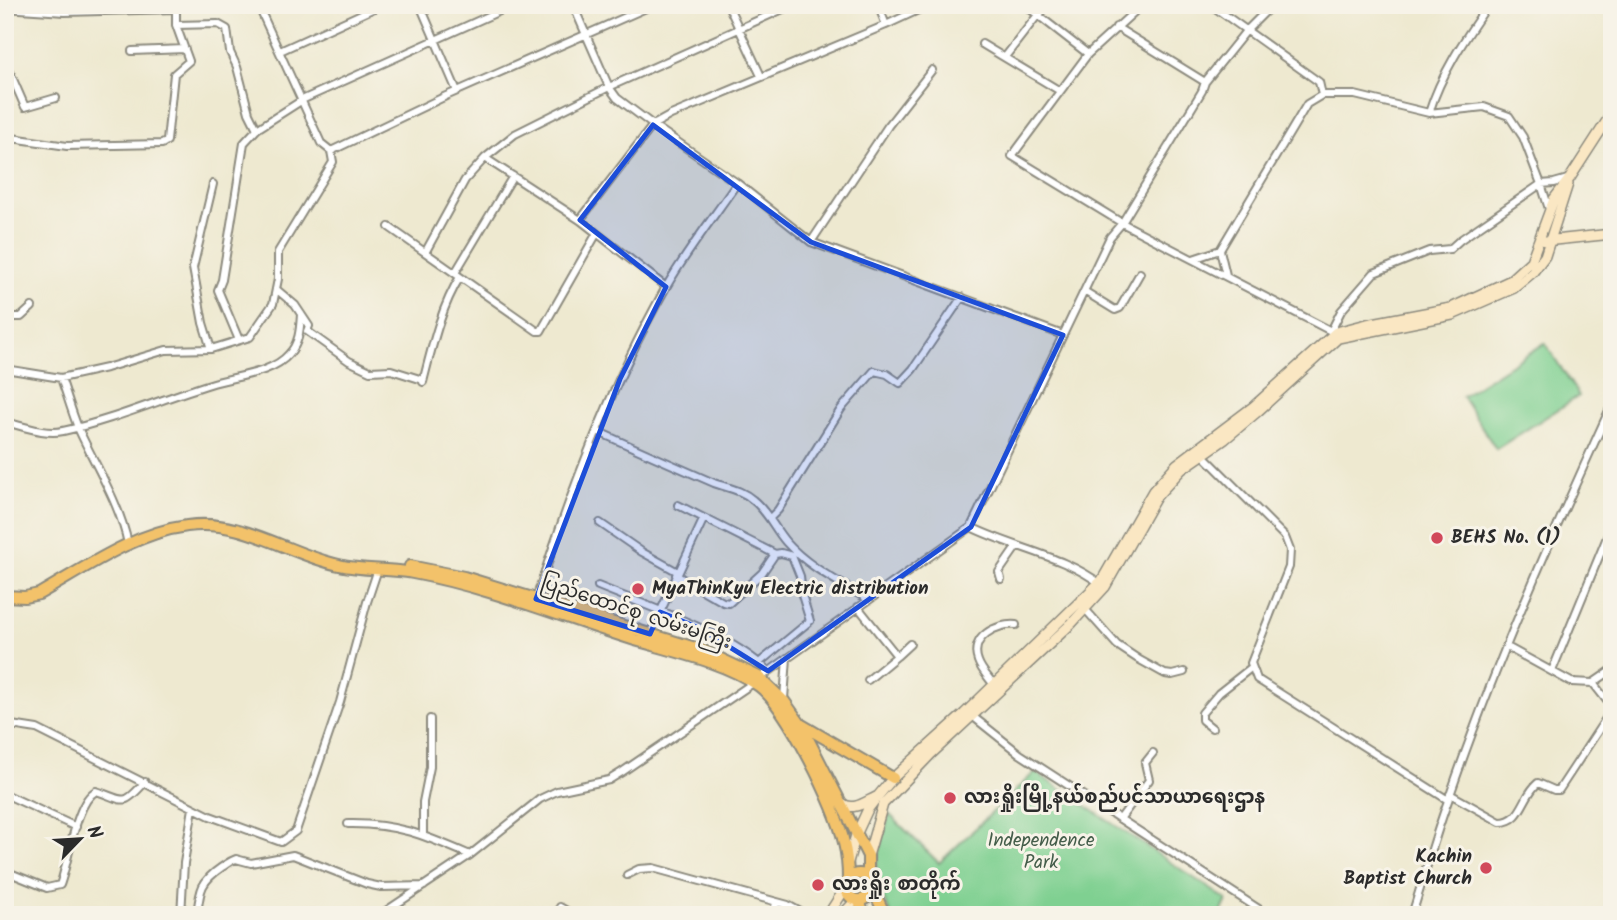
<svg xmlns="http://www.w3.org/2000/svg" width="1617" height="920" viewBox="0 0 1617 920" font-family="Kalam,'Noto Sans Myanmar',sans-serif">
	<rect width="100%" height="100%" fill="#f7f3e8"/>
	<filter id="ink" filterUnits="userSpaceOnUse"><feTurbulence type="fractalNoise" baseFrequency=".0143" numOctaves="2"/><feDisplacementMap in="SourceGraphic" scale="14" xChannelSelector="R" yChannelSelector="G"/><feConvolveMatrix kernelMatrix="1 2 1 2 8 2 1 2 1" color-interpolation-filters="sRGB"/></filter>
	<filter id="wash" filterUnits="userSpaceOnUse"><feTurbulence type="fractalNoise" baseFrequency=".00686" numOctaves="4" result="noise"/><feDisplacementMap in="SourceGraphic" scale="28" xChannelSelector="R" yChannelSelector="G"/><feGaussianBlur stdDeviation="1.57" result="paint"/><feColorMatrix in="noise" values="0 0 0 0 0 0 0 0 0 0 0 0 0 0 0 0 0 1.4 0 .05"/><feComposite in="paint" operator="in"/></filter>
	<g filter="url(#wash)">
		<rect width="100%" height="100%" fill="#eee9d0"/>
		<path fill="#7fd091" stroke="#557e5e" stroke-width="2" d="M 1545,343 L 1579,396 L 1496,449 L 1462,396 Z
			M 1035,772 L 1227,900 L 1220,915 L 891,915 L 883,898 L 876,865 L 889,814 L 939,863 Z"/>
	</g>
	<g filter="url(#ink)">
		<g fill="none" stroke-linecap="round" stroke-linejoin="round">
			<g stroke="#8c8a7e" stroke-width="10">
				<path id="street" d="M 176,5 L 176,25 L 218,24 L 227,29 L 230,52 L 237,67 L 249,113 L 257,129
					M 258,5 L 321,143 L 331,151 L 446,96 L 653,5
					M 420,5 L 457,91
					M 573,5 L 609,87 L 617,98 L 653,125 L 737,183 L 811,242 L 1063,335
					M 728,5 L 761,76
					M 878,5 L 886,25
					M 1025,5 L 1088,54
					M 1137,5 L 1134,12 L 1088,54 L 1012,156 L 1122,223 L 1202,91 L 1205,82 L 1246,31 L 1272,5
					M 1211,5 L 1319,82 L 1322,95
					M 5,8 L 65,12 L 176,9
					M 1116,27 L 1205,82
					M 982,44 L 1060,91
					M 132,51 L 185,49
					M 280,51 L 381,5
					M 1005,57 L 1037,16 L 1049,5
					M 5,61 L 25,107 L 56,98
					M 1429,113 C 1441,74 1465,38 1488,5
					M 5,137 L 67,146 L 162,144 L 167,141 L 174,74 L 189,61 L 176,25
					M 485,158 L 580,220 L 666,287
					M 1549,209 L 1541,184 L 1554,183 L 1568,179
					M 580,220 L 653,125 L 671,115 L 886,25 L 929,5
					M 389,227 L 537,331 L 541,331 L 597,233
					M 811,242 L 888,126 L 932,70
					M 1220,250 L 1307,104 L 1322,95 L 1355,95 L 1429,113 L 1484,107 L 1509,116 L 1523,137 L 1541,184 L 1460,240 L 1450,249 L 1429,251 L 1374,273 L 1341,311 L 1331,331
					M 426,251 L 465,180 L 485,158 L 515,134 L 609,87 L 792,5
					M 1193,259 L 1220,250 L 1226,275
					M 455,273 L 513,176
					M 276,289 L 295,305 L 309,326 L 307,331 L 349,361 L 370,371 L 391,370 L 423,380
					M 1084,291 L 1115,310 L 1120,308 L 1140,273
					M 5,317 L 21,317 L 32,307
					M 239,340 L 218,290 L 222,280 L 244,143 L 257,129 L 304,99 L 513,5
					M 211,349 L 203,323 L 193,268 L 213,184
					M 5,369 L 61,378 L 106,368 L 166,350 L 211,349 L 250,337 L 273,304 L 278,279 L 278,252 L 333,162 L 331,151
					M 61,378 C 67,395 72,413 79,430 C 96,467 120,504 128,544
					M 423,382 C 432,347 441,307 460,277
					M 5,422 C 23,426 45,435 63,431 C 114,420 161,399 210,384 C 235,376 272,374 289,354 C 300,342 300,328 301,314
					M 597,431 C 636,449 675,466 714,483 C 728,488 742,490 753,500 C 768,512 774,528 786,542 C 808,567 841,583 869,600
					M 1202,454 L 1285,537 L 1290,550 L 1289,567 L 1251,663 L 1257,679 L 1448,800
					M 678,505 L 775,554
					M 771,517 L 778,510 L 841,409 L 874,371 L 887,374 L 900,383 L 913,369 L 962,297
					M 600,523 L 642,552 L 678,572
					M 971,527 L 1110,237 L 1122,223 L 1331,331
					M 676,575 L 723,602 L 729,603 L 762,573 L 775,554 L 781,553 L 792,556 L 800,576 L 802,595 L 810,621 L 759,663
					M 1001,579 L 999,572 L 1017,546
					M 598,586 C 649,607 729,633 768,671
					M 536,599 C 570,493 610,387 665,289 C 686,252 713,218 737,183
					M 858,607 L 897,656 L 868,680
					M 1085,609 L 1117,645 L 1138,659 L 1165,674 L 1172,675 L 1184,672
					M 650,634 L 704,518
					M 1507,647 L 1571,682 L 1593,683 L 1612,670
					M 897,656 L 910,644
					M 1552,671 L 1612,525
					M 994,685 C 989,678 981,670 978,661 C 969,637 997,623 1016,625
					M 784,699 L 787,658
					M 971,715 L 1020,754 L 1268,915
					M 5,724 L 37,729 L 210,816 L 281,842 L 296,831 L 340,702 L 367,602 L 378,569
					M 1212,728 L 1202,720 L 1202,713 L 1219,693 L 1252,667
					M 5,794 L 76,827
					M 1450,794 L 1500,822 C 1523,822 1522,796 1538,783 L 1554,790 L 1559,790 L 1609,714 L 1611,706 L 1593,683
					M 1120,819 L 1149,780 L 1145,763 L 1153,753
					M 348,824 C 397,823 426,836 470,855
					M 423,835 L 423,802 L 430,767 L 430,719
					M 5,871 L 47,888 L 60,885 C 69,862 75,802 96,791 C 125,800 122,808 145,782
					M 627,875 L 639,869 L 653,868 L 788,905 L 806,915
					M 560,907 L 574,915
					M 181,915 L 184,863 L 193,808
					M 197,915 C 200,890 200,882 222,867 C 227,864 230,861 236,859 L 251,863 L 293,855 L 367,884 L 381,887 L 424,886
					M 380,915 L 470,855 L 540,799 L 557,791 L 609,780 L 622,772 L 753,683 L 971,527 C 1013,548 1065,556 1102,585
					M 773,915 L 776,903
					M 1412,915 C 1424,876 1435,836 1449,798 C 1495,664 1553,533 1612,404"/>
			</g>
			<g stroke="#8c8a7e" stroke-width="12">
				<path id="secondary" d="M 1545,241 L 1612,234
					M 842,803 C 853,812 865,802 876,797
					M 868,856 L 883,804 L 931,754 L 1072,623 L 1105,587 L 1156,497 L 1182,469 L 1225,439 L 1257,412 L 1338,338 L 1452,315 L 1514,288 L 1532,273 L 1545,256 L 1568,184
					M 848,862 L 856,835 L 868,809 L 878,796 L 893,778 L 964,714 L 1102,580 L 1153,491 L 1177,464 L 1254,406 L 1336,332 L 1367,324 L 1451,308 L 1509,281 L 1531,261 L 1554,199 L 1570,178 L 1612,113
					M 828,915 L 846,887
					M 842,915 L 856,900"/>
			</g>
			<g stroke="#8c8a7e" stroke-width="14">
				<path id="primary" d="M 410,566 L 464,577 L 702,650 L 759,677 L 784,701 L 801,725 L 868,856 L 868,869 L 871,883
					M 5,596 L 25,597 L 39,594 C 85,568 134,533 187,526 C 242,518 287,554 339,565 C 363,571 389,568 413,573 C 488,587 562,617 635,640 C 673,651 727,663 759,686 C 787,707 837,808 844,843 C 847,855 848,867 848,879
					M 802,725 L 893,778
					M846 887a13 13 0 1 1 26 0a13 13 0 1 1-26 0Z
					M 872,887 L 885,915
					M 858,900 L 865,915"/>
			</g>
			<use href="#street" stroke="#fff" stroke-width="6"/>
			<use href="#secondary" stroke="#fae7c3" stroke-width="9"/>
			<use href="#primary" stroke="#f3c26a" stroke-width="10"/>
		</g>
	</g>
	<path fill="#1d4ed8" fill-opacity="0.2" stroke="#1d4ed8" stroke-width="5" stroke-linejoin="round" d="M 653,125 L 811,242 L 1063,335 L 971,527 L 768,671 L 699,628 L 660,612 L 650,634 L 536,599 L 620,379 L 666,287 L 580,220 Z"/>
	<g fill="#d1495b" stroke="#f7f3e8" stroke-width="2.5">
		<circle cx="1437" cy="538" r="7"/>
		<circle cx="638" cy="589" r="7"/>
		<circle cx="950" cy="798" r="7"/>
		<circle cx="1486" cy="868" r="7"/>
		<circle cx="818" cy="885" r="7"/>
	</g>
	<g text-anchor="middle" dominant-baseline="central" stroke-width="6" stroke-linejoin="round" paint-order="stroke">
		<g font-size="19" font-weight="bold" fill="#2b2b2b" stroke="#f7f3e8" text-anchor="start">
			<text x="1451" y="538">BEHS No. (1)</text>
			<text x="652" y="589">MyaThinKyu Electric distribution</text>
			<text x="964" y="798">လားရှိုးမြို့နယ်စည်ပင်သာယာရေးဌာန</text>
			<text x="1472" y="857" text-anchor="end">Kachin<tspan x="1472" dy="22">Baptist Church</tspan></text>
			<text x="832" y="885">လားရှိုး စာတိုက်</text>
		</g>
		<g font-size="19" fill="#2b2b2b" stroke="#f7f3e8">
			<text transform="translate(636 613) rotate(18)">ပြည်ထောင်စု လမ်းမကြီး</text>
		</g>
		<g font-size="19" fill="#445d4a" stroke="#f7f3e8">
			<text x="1041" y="841">Independence<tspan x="1041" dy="22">Park</tspan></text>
		</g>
	</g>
	<rect width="1617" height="920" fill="none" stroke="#f7f3e8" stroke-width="28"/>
	<g transform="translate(80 839) rotate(65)" stroke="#f7f3e8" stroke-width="5" paint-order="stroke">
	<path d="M0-5L12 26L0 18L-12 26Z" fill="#2b2b2b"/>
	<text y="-10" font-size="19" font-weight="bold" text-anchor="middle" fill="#2b2b2b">N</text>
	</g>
</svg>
